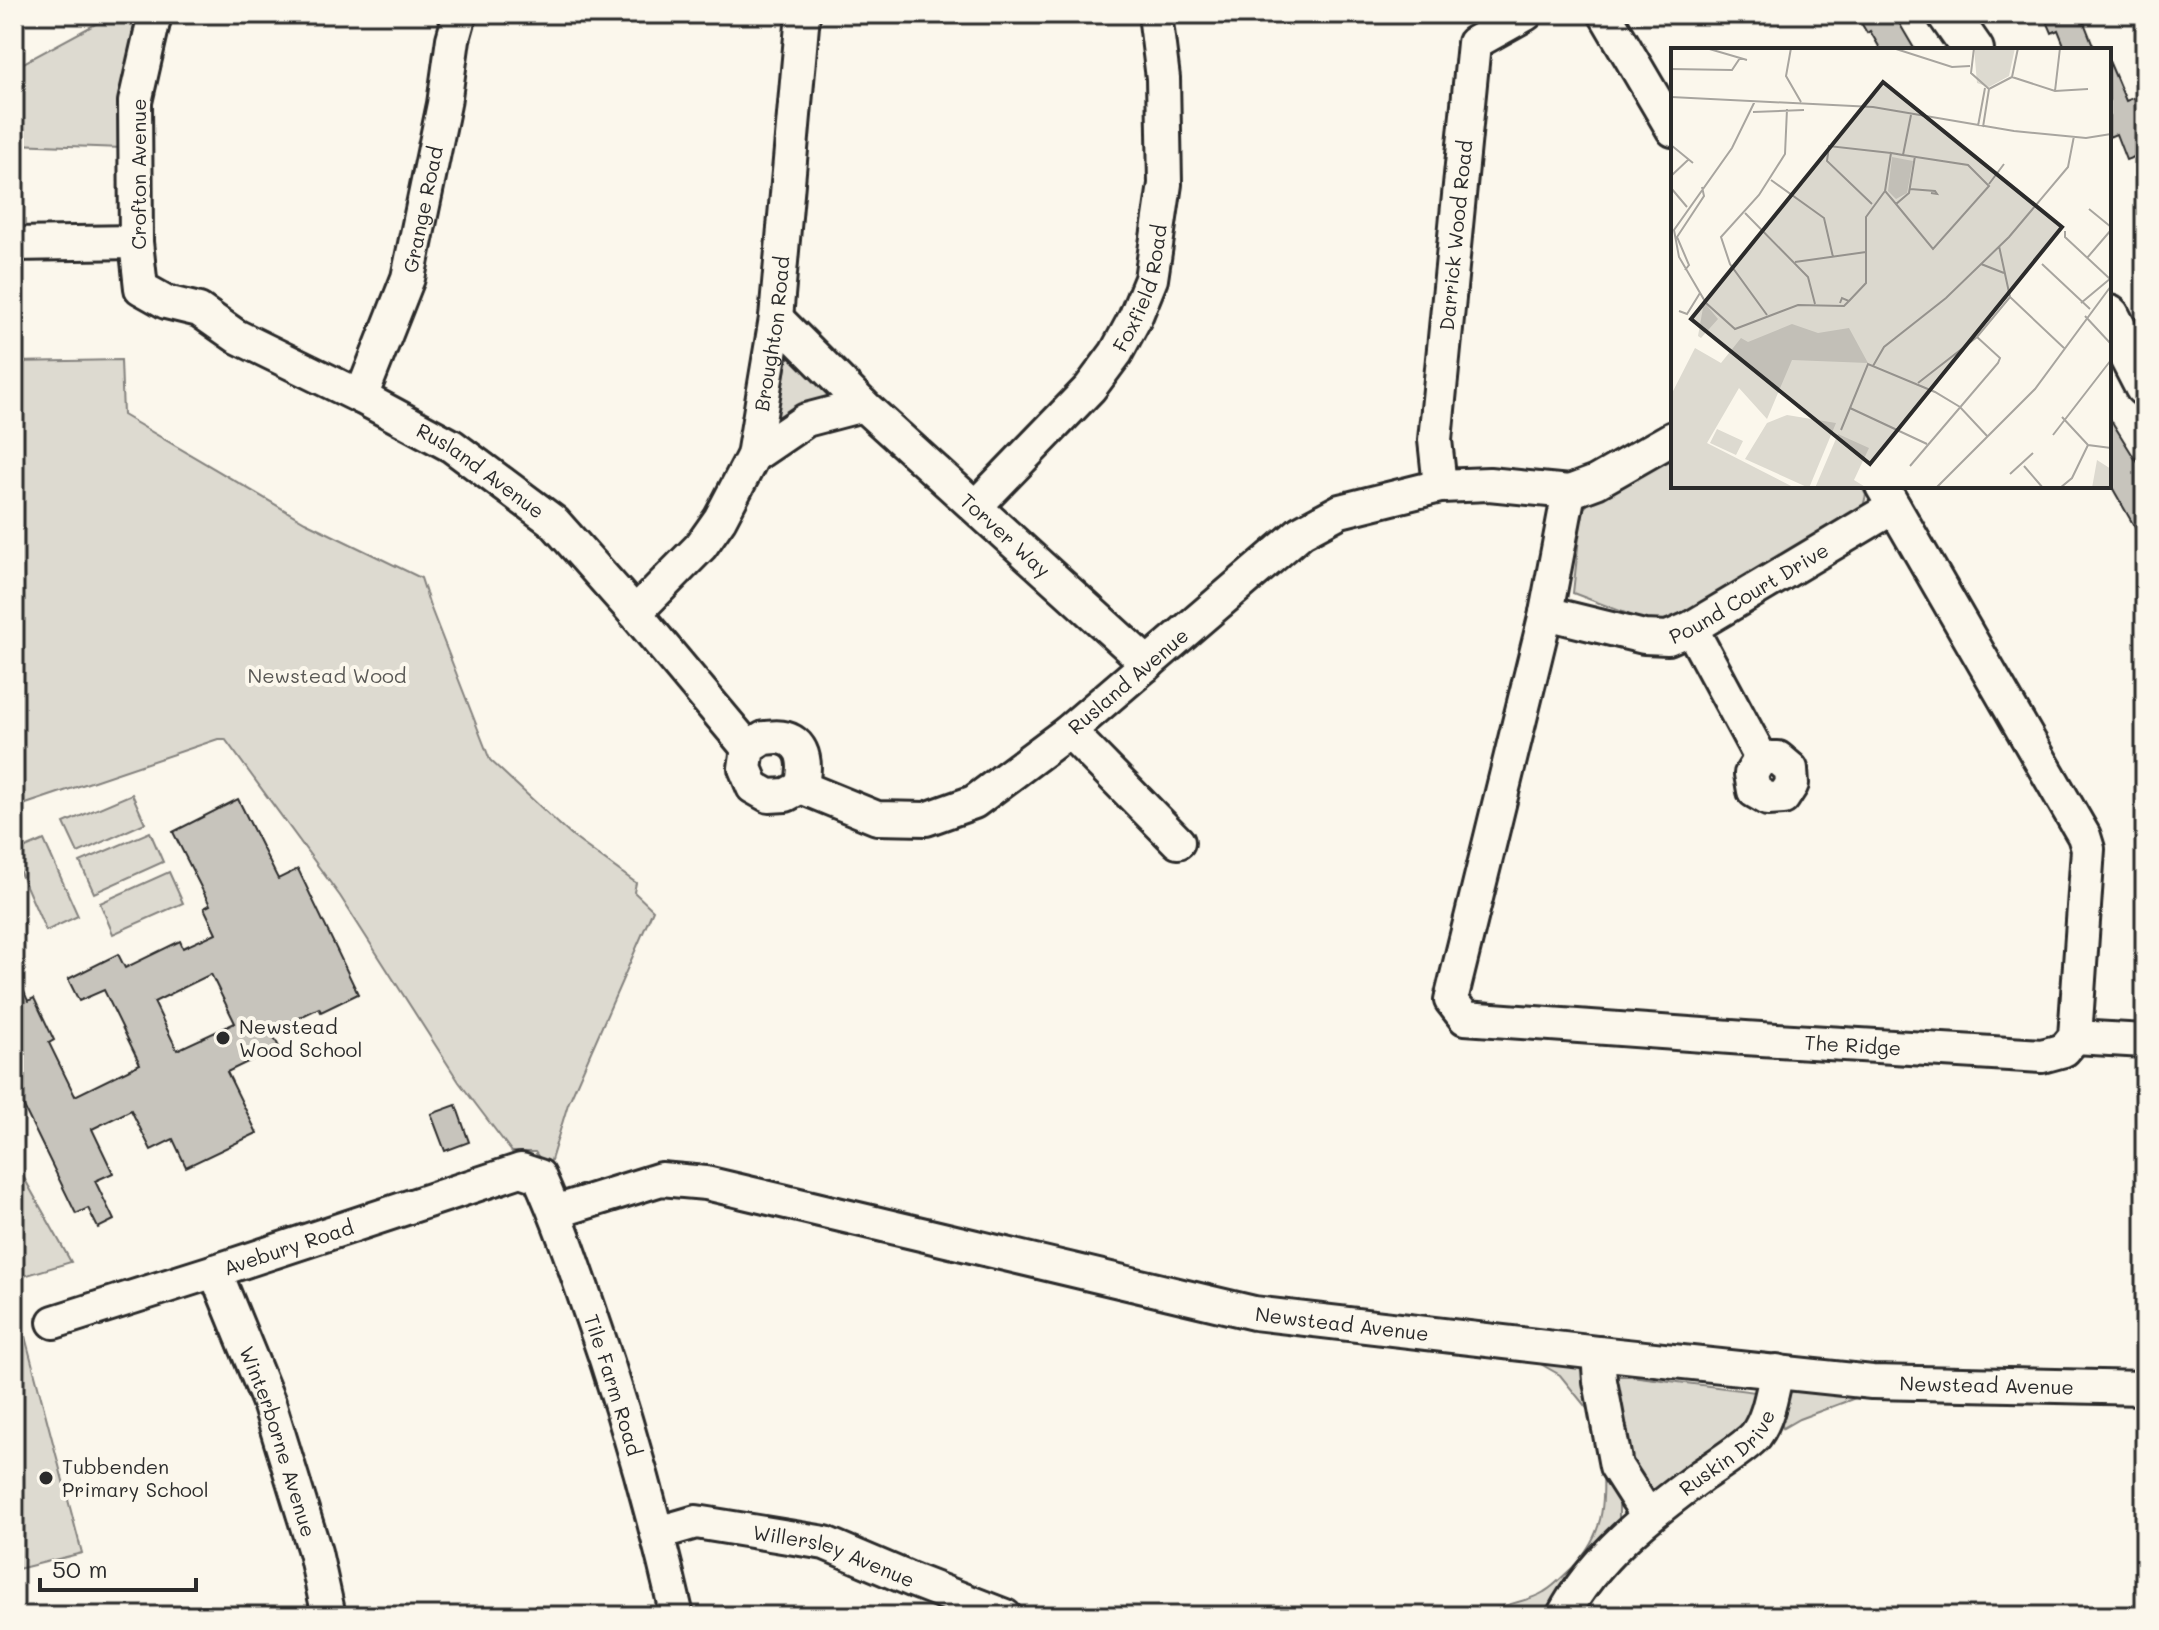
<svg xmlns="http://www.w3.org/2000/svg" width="2159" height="1630" viewBox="0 0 2159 1630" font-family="Mali,sans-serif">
	<rect width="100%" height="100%" fill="#fbf7ec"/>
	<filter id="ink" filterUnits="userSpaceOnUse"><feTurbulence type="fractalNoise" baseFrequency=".0125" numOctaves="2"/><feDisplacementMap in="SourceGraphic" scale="16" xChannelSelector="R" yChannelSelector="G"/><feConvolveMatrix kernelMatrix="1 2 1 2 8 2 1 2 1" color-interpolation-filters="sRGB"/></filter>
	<g filter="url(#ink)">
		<path fill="#dddad0" stroke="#84827e" stroke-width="2" d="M 114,14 L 144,14 L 118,97 L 122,148 L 14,144 L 14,68 Z
			M 790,349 L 843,399 L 772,434 Z
			M 121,360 L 123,415 L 305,522 L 421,578 L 430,606 L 490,760 L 573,837 L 636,883 L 634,892 L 653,910 L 568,1104 L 548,1170 L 535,1152 L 512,1152 L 459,1082 L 340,896 L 225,739 L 218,739 L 14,808 L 14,362 Z
			M 1673,450 L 1673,486 L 1861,486 L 1866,495 L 1863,507 L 1678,618 L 1654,624 L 1573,593 L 1582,510 L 1601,491 Z
			M 132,794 L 145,823 L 78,853 L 64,823 Z
			M 150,832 L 163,862 L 94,893 L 80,862 Z
			M 44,840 L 78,916 L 46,931 L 14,859 L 14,853 Z
			M 169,872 L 183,903 L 113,934 L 100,903 Z
			M 14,1160 L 71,1262 L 14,1279 Z
			M 22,1325 L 82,1553 L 14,1570 L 14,1327 Z
			M 1537,1362 L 1577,1366 L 1587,1376 L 1589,1411 L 1560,1375 Z
			M 1618,1376 L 1631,1376 L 1756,1392 L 1751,1424 L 1657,1493 L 1647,1491 L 1633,1471 L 1612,1386 Z
			M 1791,1391 L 1866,1394 L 1799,1419 L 1783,1428 L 1780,1422 Z
			M 1603,1461 L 1619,1503 L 1619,1523 L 1593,1547 L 1562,1586 L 1552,1603 L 1537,1616 L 1504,1616 L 1490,1610 C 1507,1604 1530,1601 1544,1592 C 1555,1586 1564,1575 1573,1567 C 1605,1532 1604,1507 1603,1461 Z"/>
		<path fill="#c7c4bc" stroke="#2b2b2b" stroke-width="2" fill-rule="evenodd" d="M 1856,14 L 1899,14 L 1895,16 L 1915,50 L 1881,50 L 1870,31 L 1867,33 Z
			M 2044,14 L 2096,14 L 2083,20 L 2095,50 L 2066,50 L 2058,30 L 2052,33 Z
			M 2109,61 L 2126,101 L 2138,96 L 2145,111 L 2145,153 L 2126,160 L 2116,134 L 2109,137 Z
			M 2109,417 L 2135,459 L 2136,458 L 2145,475 L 2145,545 L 2109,482 Z
			M 238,799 L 278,879 L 298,869 L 358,994 L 321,1012 L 319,1008 L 271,1031 L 279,1047 L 227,1072 L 257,1133 L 186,1167 L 173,1139 L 151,1150 L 131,1110 L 92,1129 L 113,1173 L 95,1181 L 114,1220 L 98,1228 L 88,1208 L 76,1214 L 14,1087 L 14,969 L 28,1001 L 34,998 L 54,1040 L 49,1043 L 75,1096 L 140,1064 L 104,990 L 79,1001 L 68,979 L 118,954 L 125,968 L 180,941 L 183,948 L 216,933 L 204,908 L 210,905 L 173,832 ZM 211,974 L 235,1023 L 177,1050 L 154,1002 Z
			M 456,1105 L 469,1142 L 445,1151 L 431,1114 Z"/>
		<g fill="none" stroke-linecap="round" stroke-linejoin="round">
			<g stroke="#2b2b2b" stroke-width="38">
				<g id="minor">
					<path id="s1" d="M 155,14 L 135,102 L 136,242 L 141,288 L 166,302 L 199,310 L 236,336 L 361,397 L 452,446 L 554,522 L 635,613 L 748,748"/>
					<path d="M 1605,14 L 1673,130"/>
					<path d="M 14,244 L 136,242"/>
					<path id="s2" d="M 776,318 L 863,405 L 1148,664"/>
					<path id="s3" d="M 361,397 L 408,278 L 444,104 L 453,39 L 460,14"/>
					<path id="s4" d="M 1673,438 L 1596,482 L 1569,492 L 1546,613 L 1644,637 L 1668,638 L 1691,628 L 1894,507"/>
					<path d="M 753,456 L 806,420 L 863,405"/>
					<path id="s5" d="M 1440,486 L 1435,440 L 1474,43 L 1526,14"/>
					<path id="s6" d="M 976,506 L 1090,388 L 1116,353 L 1135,318 L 1151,279 L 1165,184 L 1163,78 L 1155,14"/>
					<path id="s7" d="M 635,613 L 701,546 L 720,519 L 753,456 L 776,318 L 803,14"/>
					<path id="s8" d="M 1546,613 L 1451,1000 L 1465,1018 L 1745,1038 L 2042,1056 L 2064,1050 L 2075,1037 L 2088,849 L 2084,836 L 1882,486"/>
					<path d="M 1691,628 L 1761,758 L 1778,758 L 1791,769 L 1792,784 L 1783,798 L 1768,799 L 1754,791 L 1751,774 L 1761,758"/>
					<path d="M 1069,731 L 1178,842"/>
					<path d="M 764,738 C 769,738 778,736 784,738 C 807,744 806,769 801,787 L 786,795 L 769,796 L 753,787 L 745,768 L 748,748 Z"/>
					<path id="s9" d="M 801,787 L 877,818 L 926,819 L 974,802 L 1069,731 L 1301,532 L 1340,511 L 1440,486 L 1489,484 L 1569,492"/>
					<path d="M 2075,1037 L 2145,1041"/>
					<path id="s10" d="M 555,1212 L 661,1179 L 706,1183 L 1254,1313 L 1598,1353 L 1872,1382 L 2145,1388"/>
					<path id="s11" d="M 215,1271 L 269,1403 L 315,1552 L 329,1616"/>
					<path id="s12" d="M 54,1322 L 215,1271 L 521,1170 L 539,1176 C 558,1218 573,1262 588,1306 C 624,1408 653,1511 677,1616"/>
					<path d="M 1598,1353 L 1600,1381 L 1616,1466 L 1648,1516"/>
					<path id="s13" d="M 658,1533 L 696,1522 L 825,1543 L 912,1580 L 1005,1616"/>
					<path id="s14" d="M 1563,1616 C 1594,1557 1648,1515 1701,1476 C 1714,1467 1747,1446 1756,1435 C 1769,1417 1772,1392 1777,1371"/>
				</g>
			</g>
			<g stroke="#2b2b2b" stroke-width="46">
				<path id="major" d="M 1948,14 L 1973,50
					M 2109,316 L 2145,386"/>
			</g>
			<use href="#minor" stroke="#fbf7ec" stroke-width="32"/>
			<use href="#major" stroke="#fbf7ec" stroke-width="40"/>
		</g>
	</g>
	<g fill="#2b2b2b" stroke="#fbf7ec" stroke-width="3">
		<circle cx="223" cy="1038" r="8"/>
		<circle cx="46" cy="1478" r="8"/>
	</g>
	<g text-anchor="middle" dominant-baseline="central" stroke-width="8" stroke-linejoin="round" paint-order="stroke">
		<g font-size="20" fill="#2b2b2b" stroke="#fbf7ec">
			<text transform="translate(138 174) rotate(-90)">Crofton Avenue</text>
			<text stroke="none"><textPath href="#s3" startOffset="198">Grange Road</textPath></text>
			<text stroke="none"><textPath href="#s5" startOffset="252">Darrick Wood Road</textPath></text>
			<text stroke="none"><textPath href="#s6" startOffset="278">Foxfield Road</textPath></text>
			<text stroke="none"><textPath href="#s7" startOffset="322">Broughton Road</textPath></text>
			<text stroke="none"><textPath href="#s1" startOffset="664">Rusland Avenue</textPath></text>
			<text stroke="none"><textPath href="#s2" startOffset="316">Torver Way</textPath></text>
			<text stroke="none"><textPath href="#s4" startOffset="458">Pound Court Drive</textPath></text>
			<text stroke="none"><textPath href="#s9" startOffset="378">Rusland Avenue</textPath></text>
			<text stroke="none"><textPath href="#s8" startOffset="810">The Ridge</textPath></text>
			<text stroke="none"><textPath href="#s12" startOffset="246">Avebury Road</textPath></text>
			<text stroke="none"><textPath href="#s10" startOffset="808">Newstead Avenue</textPath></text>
			<text stroke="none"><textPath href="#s12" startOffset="732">Tile Farm Road</textPath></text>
			<text stroke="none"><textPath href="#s10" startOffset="1456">Newstead Avenue</textPath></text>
			<text stroke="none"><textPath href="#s11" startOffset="182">Winterborne Avenue</textPath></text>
			<text stroke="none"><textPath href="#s14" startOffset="234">Ruskin Drive</textPath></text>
			<text stroke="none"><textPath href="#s13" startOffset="182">Willersley Avenue</textPath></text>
		</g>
		<g font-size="20" fill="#585754" stroke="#fbf7ec">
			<text x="327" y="675">Newstead Wood</text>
		</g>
		<g font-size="20" fill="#2b2b2b" stroke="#fbf7ec" text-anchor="start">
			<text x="239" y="1026">Newstead<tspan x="239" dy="23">Wood School</tspan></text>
			<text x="62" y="1466">Tubbenden<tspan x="62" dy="23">Primary School</tspan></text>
		</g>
	</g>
	<g transform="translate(1671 48)">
		<rect width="440" height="440" fill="#fbf7ec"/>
		<path d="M 303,0 L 344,0 L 338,28 L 318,39 L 306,35 ZM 221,109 L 242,113 L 236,145 L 225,151 L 217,143 ZM 33,254 L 47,271 L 30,290 L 27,288 ZM 121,276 L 147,285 L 178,280 L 197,315 L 121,312 L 96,371 L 68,340 L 36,395 L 124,440 L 0,440 L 0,347 L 24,300 L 50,315 L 70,290 L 77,294 ZM 116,367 L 165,375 L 138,440 L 74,411 L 96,375 ZM 46,381 L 72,393 L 65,407 L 39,395 ZM 167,386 L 198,400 L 183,432 L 196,440 L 144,440 ZM 426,412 L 440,421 L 440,440 L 421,440 Z" fill="#dddad0"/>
		<path fill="none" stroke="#a8a59f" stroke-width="2" d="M 35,0 L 76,12M 120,0 L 115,28 L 130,54M 222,0 L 281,19 L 299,18M 303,0 L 300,25 L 318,41 L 341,29 L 347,0M 0,21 L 61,22 L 69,10M 341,29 L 384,43 L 417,41M 384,43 L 389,0M 0,49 L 202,59 L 343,83 L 415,90 L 440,86M 84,53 L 61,100 L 3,182 L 8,209 L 35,255 L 64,281 L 127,257 L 173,258 L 178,253 L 171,250 L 169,255M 82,64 L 133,62M 240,67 L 232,107 L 220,105 L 214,143 L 225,156 L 238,145 L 244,108M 307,78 L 314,40M 312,79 L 318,41M 0,97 L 22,115M 0,128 L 18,111M 100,132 L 153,170 L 162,209M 318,136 L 333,116M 0,140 L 16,159M 239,141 L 264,143 L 266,146 L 260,145M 201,156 L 156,113 L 158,98 L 220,105M 225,156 L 262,201 L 318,138 L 297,117 L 232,107M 418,161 L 440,179M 74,165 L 137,229 L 144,256M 394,183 L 394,189 L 439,231M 328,198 L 339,249 L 393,300M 416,210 L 440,182M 124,214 L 195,204M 310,216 L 333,225M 371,216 L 419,261M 14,222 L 18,217 L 6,189 L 33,148 L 31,139M 178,253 L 195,235 L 195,169 L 214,143M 410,255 L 440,230M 8,263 L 16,266 L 29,245M 96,267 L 59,216 L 50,189 L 88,147 L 114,106 L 116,61M 414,268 L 440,296M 202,318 L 213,299 L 275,250 L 338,189 L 397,119 L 403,88M 247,335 L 306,289 L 339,249M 179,360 L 256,396M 391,369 L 417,397 L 440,400M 170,382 L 197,316 L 264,344 L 289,359 L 317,389M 382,387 L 440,312M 239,418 L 327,315 L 329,310 L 306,289M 353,418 L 372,440M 339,426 L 362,405M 265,440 L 364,341 L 440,238M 389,440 L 401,430 L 417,397"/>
		<path fill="#2b2b2b" fill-opacity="0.15" stroke="#2b2b2b" stroke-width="4" d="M 212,34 L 391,179 L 199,416 L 20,271 Z"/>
		<rect width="440" height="440" fill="none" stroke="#2b2b2b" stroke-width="4"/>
	</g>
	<rect width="2159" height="1630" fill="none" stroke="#fbf7ec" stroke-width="48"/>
	<rect x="24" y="24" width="2111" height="1582" fill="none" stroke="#2b2b2b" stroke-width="3" filter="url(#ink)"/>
	<path d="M40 1578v12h156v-12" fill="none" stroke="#2b2b2b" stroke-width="4"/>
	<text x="52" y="1578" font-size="24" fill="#2b2b2b" stroke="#fbf7ec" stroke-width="6" paint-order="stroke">50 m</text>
</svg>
